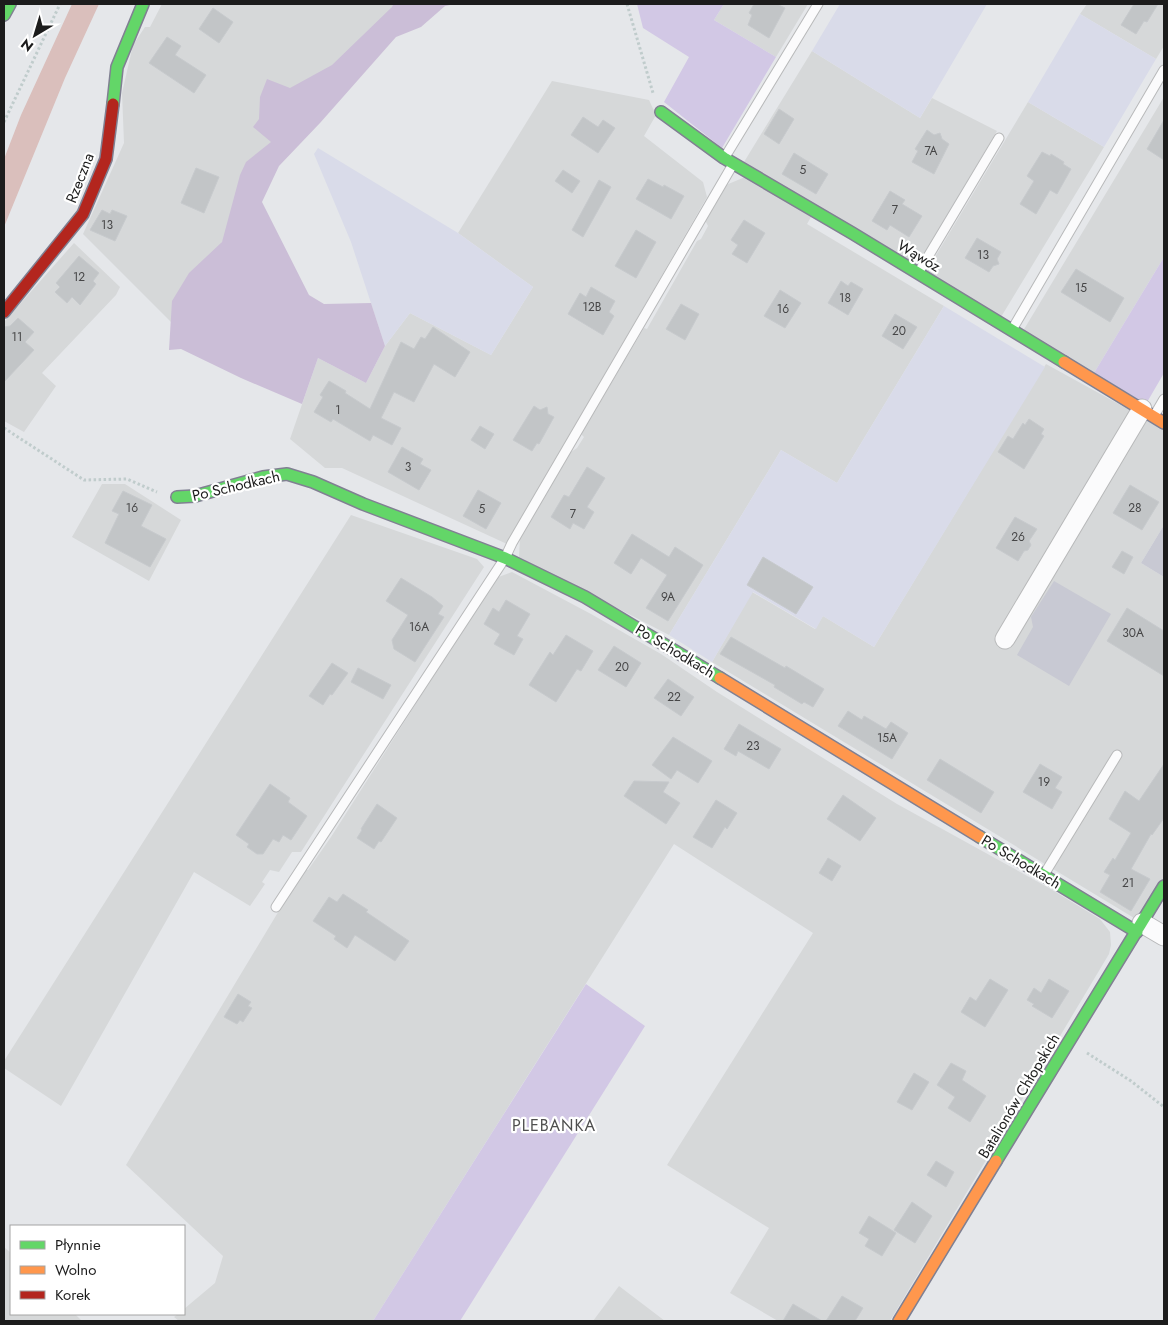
<svg xmlns="http://www.w3.org/2000/svg" width="1168" height="1325" viewBox="0 0 1168 1325" font-family="Jost,sans-serif">
	<rect width="100%" height="100%" fill="#e5e7ea"/>
	<path fill="#d6d8d9" d="M 162,4 L 393,4 L 380,44 L 308,113 L 222,242 L 175,326 L 83,234 L 124,143 L 122,93 L 133,45 L 145,27 L 150,27 Z
		M 724,4 L 808,4 L 776,57 L 714,20 Z
		M 1087,4 L 1164,4 L 1164,46 L 1156,59 L 1080,14 Z
		M 812,51 L 920,118 L 932,98 L 997,131 L 917,266 L 744,162 Z
		M 552,81 L 649,100 L 656,115 L 644,136 L 703,182 L 707,197 L 507,544 L 342,468 L 325,468 L 290,439 L 318,358 L 366,383 L 385,346 L 410,313 L 491,355 L 533,287 L 458,233 Z
		M 1164,97 L 1164,257 L 1094,373 L 1023,331 Z
		M 1028,102 L 1104,147 L 1001,317 L 926,272 Z
		M 745,177 L 811,217 L 807,224 L 944,306 L 837,483 L 781,450 L 669,635 L 519,557 L 520,538 L 571,452 L 577,448 L 584,437 L 581,434 L 644,328 L 647,329 L 697,241 L 701,239 L 708,226 L 705,220 L 726,185 Z
		M 74,243 L 120,287 L 116,295 L 42,373 L 56,386 L 24,432 L 4,421 L 4,322 Z
		M 1046,364 L 1164,429 L 1164,525 L 1141,563 L 1164,577 L 1164,877 L 1139,921 L 712,662 L 752,592 L 815,629 L 823,616 L 874,647 Z
		M 102,484 L 125,484 L 181,520 L 149,581 L 72,537 Z
		M 351,515 L 477,559 L 484,567 L 301,852 L 292,852 L 279,872 L 270,870 L 262,882 L 265,884 L 250,906 L 194,872 L 61,1106 L 4,1068 L 4,1061 Z
		M 512,572 L 591,614 L 661,654 L 717,692 L 897,804 L 1049,888 L 1100,919 L 1110,932 L 1111,945 L 1109,954 L 890,1321 L 778,1321 L 730,1293 L 769,1228 L 667,1165 L 813,933 L 674,844 L 373,1321 L 179,1321 L 174,1317 L 178,1314 L 184,1314 L 184,1309 L 215,1283 L 223,1256 L 126,1165 L 304,869 L 308,870 L 331,837 L 496,578 Z
		M 4,1247 L 11,1253 L 11,1314 L 75,1314 L 82,1321 L 4,1321 Z
		M 619,1286 L 665,1321 L 593,1321 Z"/>
	<path fill="#c8c9d3" d="M 1164,525 L 1164,577 L 1141,563 Z
		M 1054,581 L 1111,614 L 1069,686 L 1017,655 L 1033,627 L 1031,617 Z"/>
	<path fill="#d9dbe9" d="M 840,4 L 987,4 L 920,118 L 812,51 Z
		M 1080,14 L 1156,59 L 1104,147 L 1028,102 Z
		M 318,148 L 458,233 L 533,287 L 491,355 L 410,313 L 385,346 L 351,242 L 314,154 Z
		M 944,306 L 1045,367 L 874,647 L 823,616 L 816,629 L 753,592 L 712,662 L 669,635 L 781,450 L 837,483 Z"/>
	<path fill="#d2c8e5" d="M 637,4 L 724,4 L 714,20 L 776,57 L 722,148 L 664,102 L 689,57 L 643,28 Z
		M 1164,257 L 1164,373 L 1146,404 L 1094,373 Z
		M 586,984 L 645,1026 L 460,1321 L 373,1321 Z"/>
	<path fill="#cbbed7" d="M 393,4 L 455,4 L 445,6 L 421,27 L 396,37 L 320,123 L 279,166 L 262,202 L 309,295 L 324,304 L 371,303 L 385,346 L 366,383 L 318,358 L 302,404 L 241,378 L 181,349 L 169,350 L 172,301 L 189,273 L 222,242 L 240,175 L 246,162 L 271,142 L 253,127 L 259,119 L 260,97 L 267,79 L 290,88 L 332,65 L 392,7 Z"/>
	<path fill="#dabfbc" d="M 72,4 L 99,4 L 65,78 L 4,227 L 4,159 L 21,115 Z"/>
	<path fill="#c2c5c7" stroke="#c7cacd" d="M 754,4 L 777,4 L 785,8 L 769,38 L 748,25 L 752,15 L 749,13 Z
		M 1134,4 L 1158,4 L 1147,22 L 1144,21 L 1136,34 L 1121,25 Z
		M 213,8 L 233,22 L 219,43 L 199,29 Z
		M 167,37 L 181,46 L 175,55 L 206,75 L 194,93 L 149,63 Z
		M 779,109 L 794,119 L 779,144 L 764,134 Z
		M 583,117 L 598,127 L 603,120 L 615,128 L 598,153 L 571,135 Z
		M 1164,120 L 1164,160 L 1147,149 Z
		M 927,130 L 934,135 L 940,133 L 942,139 L 949,144 L 934,174 L 912,162 L 918,151 L 915,149 Z
		M 1042,152 L 1050,156 L 1051,154 L 1064,162 L 1063,164 L 1071,169 L 1057,194 L 1050,190 L 1036,214 L 1020,204 L 1034,181 L 1027,176 Z
		M 794,153 L 828,174 L 816,194 L 782,174 Z
		M 196,168 L 219,177 L 204,213 L 181,203 Z
		M 563,170 L 580,181 L 572,193 L 555,181 Z
		M 648,179 L 663,187 L 664,185 L 684,196 L 671,219 L 636,199 Z
		M 599,180 L 611,187 L 583,237 L 572,230 Z
		M 890,191 L 905,200 L 902,204 L 922,216 L 909,237 L 890,225 L 887,230 L 872,221 Z
		M 102,210 L 110,214 L 112,210 L 127,216 L 115,241 L 90,230 Z
		M 744,220 L 765,233 L 747,263 L 732,254 L 738,245 L 731,240 Z
		M 636,230 L 656,242 L 636,278 L 615,266 Z
		M 977,238 L 1001,252 L 997,259 L 999,264 L 993,266 L 989,272 L 965,258 Z
		M 79,256 L 99,273 L 93,281 L 96,284 L 80,305 L 72,297 L 67,303 L 55,292 L 60,287 L 56,283 Z
		M 1076,269 L 1124,298 L 1110,322 L 1061,292 Z
		M 841,281 L 848,286 L 851,282 L 863,289 L 848,315 L 828,303 Z
		M 591,287 L 615,301 L 609,312 L 614,316 L 603,335 L 568,314 L 580,293 L 586,297 Z
		M 780,290 L 801,303 L 785,328 L 764,316 Z
		M 681,304 L 699,314 L 685,340 L 666,329 Z
		M 895,314 L 917,327 L 903,349 L 882,336 Z
		M 18,318 L 34,332 L 25,342 L 34,350 L 4,382 L 4,327 L 10,326 Z
		M 433,327 L 470,352 L 455,377 L 434,364 L 414,402 L 394,392 L 381,418 L 401,428 L 392,445 L 373,435 L 370,441 L 333,419 L 331,422 L 314,412 L 323,397 L 320,395 L 329,381 L 346,391 L 345,393 L 370,409 L 401,342 L 414,349 L 421,337 L 425,339 Z
		M 534,406 L 540,410 L 547,407 L 548,414 L 554,417 L 539,444 L 537,443 L 532,451 L 513,440 Z
		M 1029,419 L 1044,429 L 1041,434 L 1044,436 L 1024,469 L 998,452 L 1008,436 L 1013,439 L 1023,423 L 1025,425 Z
		M 480,426 L 494,434 L 485,449 L 471,440 Z
		M 402,447 L 423,459 L 420,464 L 431,470 L 419,490 L 388,472 Z
		M 587,467 L 605,478 L 587,507 L 594,512 L 584,529 L 573,523 L 570,529 L 551,517 L 564,495 L 569,497 Z
		M 1130,485 L 1159,502 L 1142,530 L 1113,513 Z
		M 478,490 L 501,503 L 486,529 L 463,516 Z
		M 123,491 L 152,505 L 141,526 L 166,539 L 150,567 L 105,543 L 119,514 L 112,511 Z
		M 1015,517 L 1037,529 L 1029,541 L 1031,545 L 1028,550 L 1024,551 L 1018,561 L 996,548 Z
		M 632,534 L 669,557 L 675,547 L 703,565 L 668,621 L 646,608 L 667,575 L 641,558 L 631,574 L 614,563 Z
		M 1122,551 L 1133,557 L 1124,574 L 1112,567 Z
		M 763,557 L 813,587 L 796,614 L 747,585 Z
		M 401,578 L 432,597 L 443,606 L 438,614 L 444,617 L 415,662 L 394,649 L 392,640 L 408,615 L 386,601 Z
		M 506,600 L 530,614 L 517,636 L 523,639 L 514,655 L 494,644 L 500,634 L 484,624 L 493,608 L 499,612 Z
		M 1127,608 L 1164,631 L 1164,676 L 1107,641 Z
		M 566,635 L 593,651 L 581,671 L 577,669 L 556,702 L 529,685 L 550,652 L 553,655 Z
		M 731,637 L 785,668 L 786,666 L 824,689 L 813,707 L 804,702 L 802,704 L 774,687 L 775,685 L 720,654 Z
		M 614,646 L 641,663 L 626,687 L 598,670 Z
		M 332,663 L 348,673 L 332,695 L 330,694 L 323,705 L 309,696 Z
		M 358,668 L 391,685 L 383,699 L 351,682 Z
		M 668,679 L 694,697 L 681,716 L 654,698 Z
		M 848,711 L 862,720 L 864,716 L 886,729 L 891,722 L 908,733 L 892,759 L 838,726 Z
		M 739,724 L 781,749 L 769,769 L 738,751 L 736,756 L 724,749 Z
		M 673,737 L 712,761 L 698,783 L 677,770 L 671,779 L 652,765 Z
		M 940,759 L 994,792 L 981,813 L 927,780 Z
		M 1040,764 L 1062,777 L 1055,788 L 1062,792 L 1052,809 L 1023,792 Z
		M 1164,764 L 1164,818 L 1152,835 L 1151,834 L 1131,869 L 1150,879 L 1131,911 L 1100,892 L 1110,875 L 1104,872 L 1113,858 L 1115,860 L 1131,833 L 1109,819 L 1125,791 L 1139,801 Z
		M 634,781 L 669,782 L 663,792 L 680,803 L 666,824 L 624,796 Z
		M 270,784 L 290,798 L 288,802 L 307,816 L 291,840 L 283,835 L 279,842 L 273,839 L 263,854 L 257,854 L 247,847 L 249,844 L 236,835 Z
		M 843,795 L 876,818 L 860,841 L 827,819 Z
		M 716,800 L 737,813 L 727,829 L 725,827 L 712,848 L 693,837 Z
		M 377,804 L 397,818 L 381,842 L 379,841 L 374,849 L 357,838 L 362,830 L 361,829 Z
		M 828,858 L 841,866 L 832,881 L 819,873 Z
		M 343,894 L 368,910 L 366,912 L 409,941 L 395,961 L 355,935 L 347,948 L 334,939 L 336,936 L 313,921 L 329,897 L 337,902 Z
		M 990,979 L 1008,990 L 985,1027 L 961,1012 L 970,997 L 976,1001 Z
		M 1049,979 L 1069,991 L 1052,1018 L 1032,1006 L 1034,1004 L 1027,1000 L 1034,988 L 1041,993 Z
		M 238,994 L 251,1002 L 248,1006 L 252,1008 L 243,1022 L 240,1020 L 237,1024 L 224,1017 Z
		M 951,1063 L 966,1071 L 962,1080 L 986,1096 L 970,1122 L 948,1108 L 955,1097 L 937,1085 Z
		M 914,1073 L 929,1082 L 912,1110 L 897,1102 Z
		M 936,1161 L 954,1172 L 946,1187 L 927,1175 Z
		M 912,1202 L 932,1216 L 915,1243 L 894,1230 Z
		M 869,1216 L 896,1233 L 882,1256 L 865,1246 L 869,1239 L 859,1233 Z
		M 842,1296 L 863,1308 L 855,1321 L 826,1321 Z
		M 793,1304 L 822,1321 L 783,1321 Z"/>
	<g fill="none" stroke-linecap="round" stroke-linejoin="round">
		<g stroke="#b8b9ba" stroke-width="11">
			<path id="lane" d="M 725,157 L 818,4
				M 920,270 L 999,138
				M 1013,328 L 1164,70
				M 1154,416 L 1164,399
				M 1045,873 L 1117,755
				M 276,907 L 505,558 L 512,543 L 732,166"/>
		</g>
		<g stroke="#b8b9ba" stroke-width="21">
			<path id="street" d="M 1005,639 L 1142,409
				M 1142,923 L 1164,936"/>
		</g>
		<g stroke="#808092" stroke-width="14">
			<path id="fast" d="M 4,15 L 10,4
				M 113,104 L 117,67 L 143,4
				M 661,112 L 724,158 L 852,233 L 1064,362
				M 177,497 L 195,496 L 263,477 L 287,474 L 313,482 L 363,504 L 505,558 L 585,597 L 720,678
				M 980,837 L 1137,932
				M 996,1161 L 1164,886"/>
		</g>
		<g stroke="#808092" stroke-width="14">
			<path id="slow" d="M 1064,362 L 1164,423
				M 720,678 L 980,837
				M 899,1321 L 996,1161"/>
		</g>
		<g stroke="#808092" stroke-width="14">
			<path id="jam" d="M 4,312 L 83,214 L 106,159 L 113,104"/>
		</g>
		<path stroke="#c0cccc" stroke-width="3" stroke-dasharray="2.5 2.5" stroke-linecap="butt" d="M 627,4 L 653,93
			M 4,122 L 60,4
			M 4,428 L 84,480 L 127,479 L 157,492
			M 1087,1053 L 1131,1081 L 1164,1107"/>
		<use href="#lane" stroke="#fbfbfc" stroke-width="9"/>
		<use href="#street" stroke="#fbfbfc" stroke-width="19"/>
		<use href="#fast" stroke="#63d668" stroke-width="11"/>
		<use href="#slow" stroke="#ff974d" stroke-width="11"/>
		<use href="#jam" stroke="#b3261e" stroke-width="11"/>
	</g>
	<g text-anchor="middle" dominant-baseline="central" stroke-width="4.5" stroke-linejoin="round" paint-order="stroke">
		<g font-size="12" fill="#464647">
			<text x="931" y="151">7A</text>
			<text x="803" y="170">5</text>
			<text x="895" y="210">7</text>
			<text x="107" y="225">13</text>
			<text x="983" y="255">13</text>
			<text x="79" y="277">12</text>
			<text x="1081" y="288">15</text>
			<text x="845" y="298">18</text>
			<text x="592" y="307">12B</text>
			<text x="783" y="309">16</text>
			<text x="899" y="331">20</text>
			<text x="17" y="337">11</text>
			<text x="338" y="410">1</text>
			<text x="408" y="467">3</text>
			<text x="132" y="508">16</text>
			<text x="1135" y="508">28</text>
			<text x="482" y="509">5</text>
			<text x="573" y="514">7</text>
			<text x="1018" y="537">26</text>
			<text x="668" y="597">9A</text>
			<text x="419" y="627">16A</text>
			<text x="1133" y="633">30A</text>
			<text x="622" y="667">20</text>
			<text x="674" y="697">22</text>
			<text x="887" y="738">15A</text>
			<text x="753" y="746">23</text>
			<text x="1044" y="782">19</text>
			<text x="1128" y="883">21</text>
		</g>
		<g font-size="15" fill="#1c1c1c" stroke="#fff">
			<text transform="translate(80 178) rotate(-69)">Rzeczna</text>
			<text transform="translate(919 256) rotate(31)">Wąwóz</text>
			<text transform="translate(236 486) rotate(-13)">Po Schodkach</text>
			<text transform="translate(675 651) rotate(31)">Po Schodkach</text>
			<text transform="translate(1021 862) rotate(31)">Po Schodkach</text>
			<text transform="translate(1019 1096) rotate(-59)">Batalionów Chłopskich</text>
		</g>
		<g font-size="16" letter-spacing="1" fill="#4f4f4f" stroke="#fff">
			<text x="554" y="1125">PLEBANKA</text>
		</g>
	</g>
	<rect width="1168" height="1325" fill="none" stroke="#1c1c1c" stroke-width="10"/>
	<rect x="10" y="1225" width="175" height="90" fill="#ffffff" stroke="#a4a4a4"/>
	<rect x="20" y="1241" width="25" height="8" fill="#63d668" stroke="#a4a4a4"/>
	<text x="55" y="1250" font-size="15" fill="#1c1c1c">Płynnie</text>
	<rect x="20" y="1266" width="25" height="8" fill="#ff974d" stroke="#a4a4a4"/>
	<text x="55" y="1275" font-size="15" fill="#1c1c1c">Wolno</text>
	<rect x="20" y="1291" width="25" height="8" fill="#b3261e" stroke="#a4a4a4"/>
	<text x="55" y="1300" font-size="15" fill="#1c1c1c">Korek</text>
	<g transform="translate(35 35) rotate(218)" stroke="#ffffff" stroke-width="4" paint-order="stroke">
	<path d="M0-4L9 19L0 12L-9 19Z" fill="#1c1c1c"/>
	<text y="-8" font-size="14" font-weight="bold" text-anchor="middle" fill="#1c1c1c">N</text>
	</g>
</svg>
